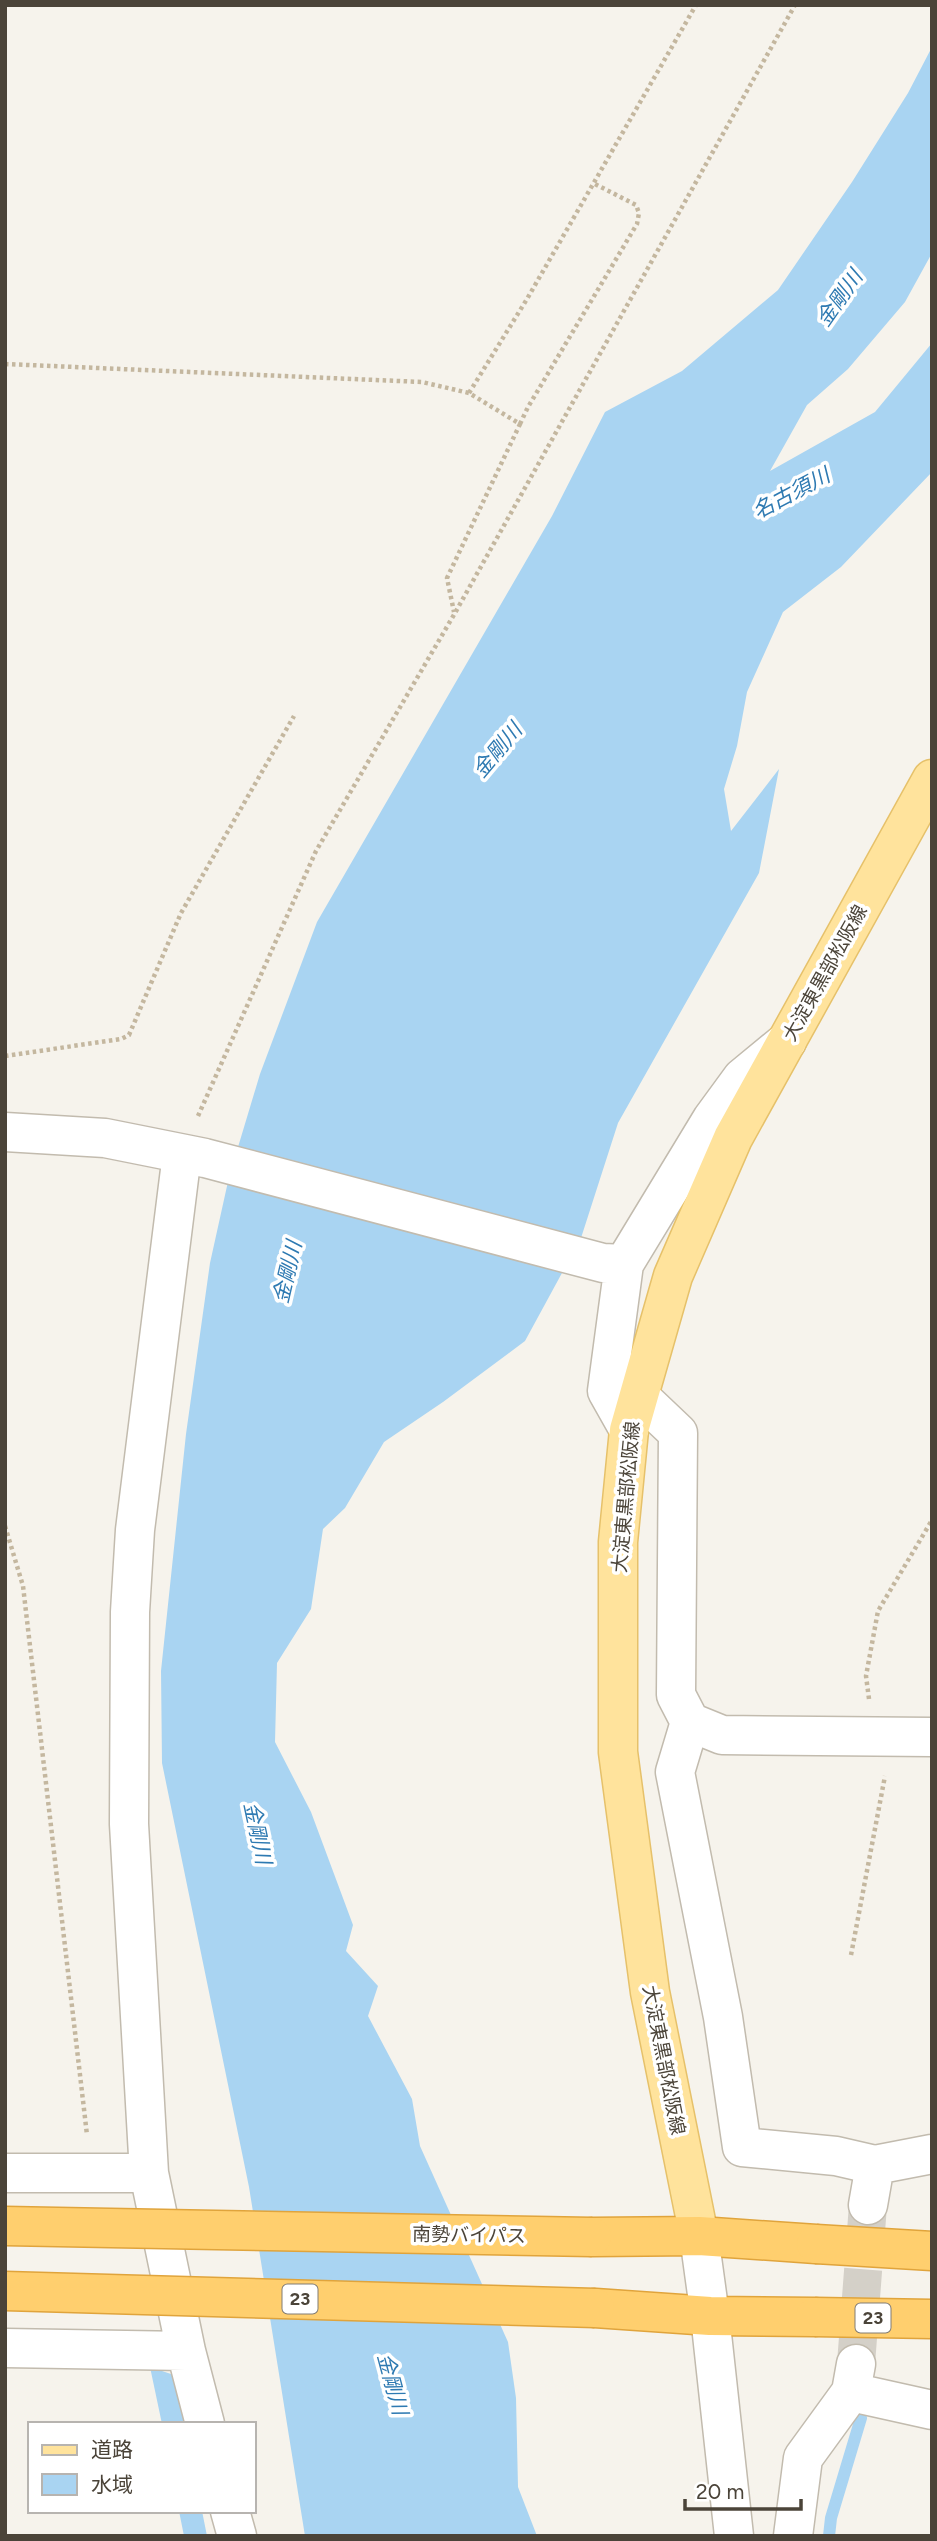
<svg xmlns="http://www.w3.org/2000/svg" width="937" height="2541" viewBox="0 0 937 2541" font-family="Figtree,'Noto Sans JP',sans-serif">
	<rect width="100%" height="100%" fill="#f6f3ec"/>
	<path fill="#a9d4f2" d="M 932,47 L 932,253 L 905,302 L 848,369 L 807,405 L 770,471 L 875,412 L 932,343 L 932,472 L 841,567 L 783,612 L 747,692 L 737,746 L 724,789 L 731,831 L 779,769 L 759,873 L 618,1123 L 581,1238 L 525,1341 L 443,1402 L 384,1442 L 345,1508 L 323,1529 L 311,1609 L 277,1663 L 275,1742 L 311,1812 L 353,1925 L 346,1951 L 378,1986 L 368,2016 L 412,2099 L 420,2146 L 508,2342 L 516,2398 L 518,2487 L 537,2536 L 305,2536 L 249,2187 L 162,1763 L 161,1671 L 186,1434 L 210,1263 L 229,1177 L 260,1074 L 317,922 L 552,516 L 605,412 L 682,371 L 778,290 L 852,182 L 908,93 Z
		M 150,2367 L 177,2376 L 186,2424 L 162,2424 Z
		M 179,2511 L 202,2511 L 207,2536 L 184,2536 Z"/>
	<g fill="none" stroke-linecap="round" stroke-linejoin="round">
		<path stroke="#a9d4f2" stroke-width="12" d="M 829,2536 L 831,2518 L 861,2418"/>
		<path stroke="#d4d0c8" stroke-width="38" stroke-dasharray="38 19" stroke-linecap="butt" d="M 856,2364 L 868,2205"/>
		<g stroke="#c2bbae" stroke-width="41">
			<path id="minor" d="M 5,1132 L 105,1138 L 205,1158 L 603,1263 L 624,1264
				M 182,1154 L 135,1530 L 130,1612 L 129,1824 L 149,2173 L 186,2351 L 205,2424
				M 638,1395 L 678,1433 L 676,1695 L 690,1722 L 722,1735 L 932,1737
				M 629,1430 L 607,1391 L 624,1264 L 712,1119 L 742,1078 L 787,1041
				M 690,1722 L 675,1772 L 723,2017 L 742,2147 L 836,2156 L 875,2165
				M 5,2173 L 149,2173
				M 868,2205 L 875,2165 L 932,2154
				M 699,2236 L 710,2316 L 734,2536
				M 5,2348 L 186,2351
				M 851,2392 L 932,2410
				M 230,2511 L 237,2536
				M 793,2536 L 803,2458 L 851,2392 L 856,2364"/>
		</g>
		<g stroke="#e6c16a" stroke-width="41">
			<path id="major" d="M 699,2236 L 650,1992 L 618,1752 L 618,1542 L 629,1430 L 673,1276 L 733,1138 L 932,779"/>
		</g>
		<g stroke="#e0a43c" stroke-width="41">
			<path id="highway" d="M 592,2237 L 699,2236 L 816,2244
				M 595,2308 L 710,2316 L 815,2317"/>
		</g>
		<path stroke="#c4b79f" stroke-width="4.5" stroke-dasharray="3.5 3.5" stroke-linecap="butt" d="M 5,364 L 422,382 L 469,393 L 520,424 L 447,578 L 454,612
			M 469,393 L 527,299 L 696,5
			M 520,424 L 528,407 L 637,224 L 639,213 L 636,205 L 593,183
			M 5,1056 L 121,1039 L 129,1035 L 181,913 L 294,716
			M 198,1116 L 316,851 L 455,613 L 795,5
			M 5,1526 L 23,1586 L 87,2135
			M 869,1699 L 866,1676 L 878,1611 L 932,1520
			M 851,1955 L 885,1776"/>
		<use href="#minor" stroke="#fff" stroke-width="38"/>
		<use href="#major" stroke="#ffe39c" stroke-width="38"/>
		<use href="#highway" stroke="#ffcf6e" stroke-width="38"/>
		<g stroke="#e0a43c" stroke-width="41" stroke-linecap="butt">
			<path id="highway-bridge" d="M 5,2226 L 592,2237
				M 816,2244 L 932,2251
				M 5,2291 L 595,2308
				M 815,2317 L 932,2319"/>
		</g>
		<use href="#highway-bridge" stroke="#ffcf6e" stroke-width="38"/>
	</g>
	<g text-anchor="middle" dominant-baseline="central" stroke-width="7" stroke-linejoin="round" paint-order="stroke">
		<g fill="#fff" stroke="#817c74" stroke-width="2">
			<rect x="282.5" y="2284.5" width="35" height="29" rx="5"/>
			<rect x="855.5" y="2303.5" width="35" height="29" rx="5"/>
		</g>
		<g font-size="18" font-weight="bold" fill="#4b4439">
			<text x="300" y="2299">23</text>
			<text x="873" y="2318">23</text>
		</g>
		<g font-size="19" fill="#4b4439" stroke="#fff">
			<text transform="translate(825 973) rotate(-61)">大淀東黒部松阪線</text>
			<text transform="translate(626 1497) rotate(-85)">大淀東黒部松阪線</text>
			<text transform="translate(664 2060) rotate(79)">大淀東黒部松阪線</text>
			<text transform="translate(469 2235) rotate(1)">南勢バイパス</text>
		</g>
		<g font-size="21" font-style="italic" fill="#2e7ab2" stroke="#fff">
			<text transform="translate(839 298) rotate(-55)">金剛川</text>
			<text transform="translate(791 493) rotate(-28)">名古須川</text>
			<text transform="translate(497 750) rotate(-50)">金剛川</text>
			<text transform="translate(287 1272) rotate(-77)">金剛川</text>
			<text transform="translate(258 1833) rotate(78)">金剛川</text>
			<text transform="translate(393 2384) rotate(75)">金剛川</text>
		</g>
	</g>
	<rect width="937" height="2541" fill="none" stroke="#4b4439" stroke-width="14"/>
	<rect x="28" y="2422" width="228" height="91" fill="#ffffff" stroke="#b7b4b0" stroke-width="2"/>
	<rect x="42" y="2445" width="35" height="10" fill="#ffe39c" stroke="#b7b4b0" stroke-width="2"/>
	<text x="91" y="2457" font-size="21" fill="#4b4439">道路</text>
	<rect x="42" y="2474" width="35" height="21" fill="#a9d4f2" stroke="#b7b4b0" stroke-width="2"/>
	<text x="91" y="2492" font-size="21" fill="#4b4439">水域</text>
	<path d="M685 2499v10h116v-10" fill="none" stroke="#4b4439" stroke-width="3.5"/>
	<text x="696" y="2499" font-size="21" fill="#4b4439" stroke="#ffffff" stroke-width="5" paint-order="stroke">20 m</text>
</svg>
